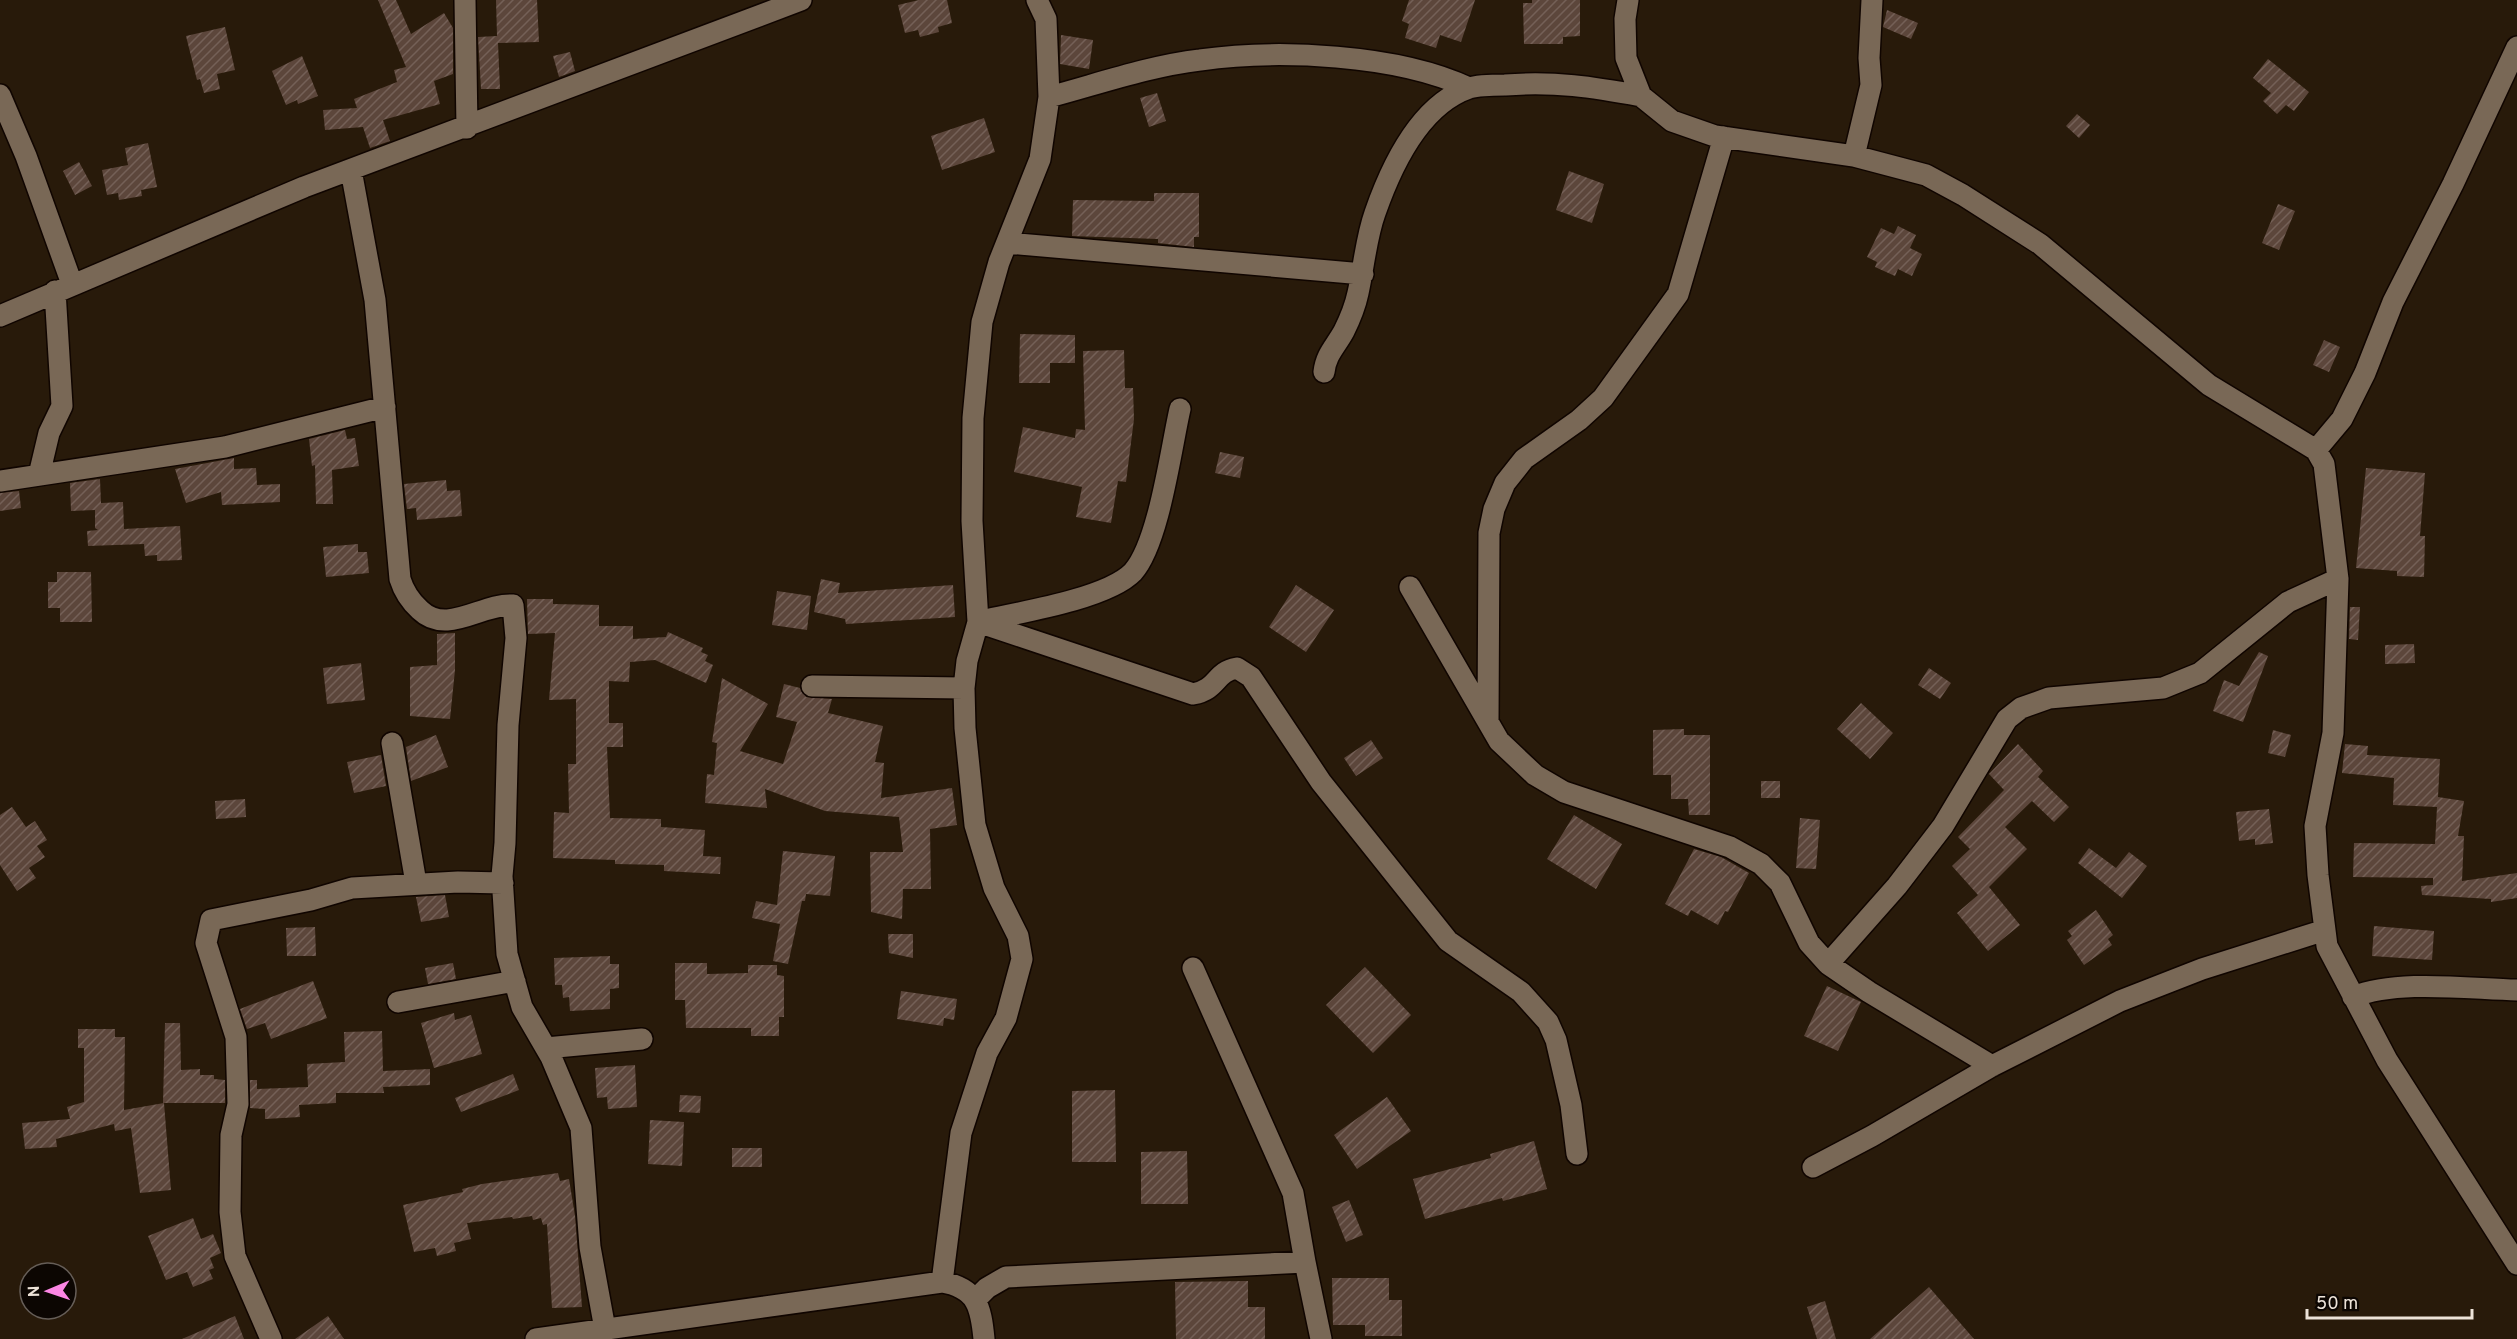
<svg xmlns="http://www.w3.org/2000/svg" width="2517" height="1339" viewBox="0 0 2517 1339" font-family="Overpass,sans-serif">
	<defs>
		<pattern id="building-hatch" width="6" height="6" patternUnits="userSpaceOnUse" patternTransform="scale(1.5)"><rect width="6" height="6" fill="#5c463b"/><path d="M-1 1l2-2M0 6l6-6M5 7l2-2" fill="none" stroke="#746057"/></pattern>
	</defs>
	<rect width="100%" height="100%" fill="#281a0a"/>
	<path fill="url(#building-hatch)" d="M 378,0 L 396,0 L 411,34 L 444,13 L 453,28 L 453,74 L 434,81 L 440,104 L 383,120 L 390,141 L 370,148 L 363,127 L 325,130 L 323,110 L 357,108 L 354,99 L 397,82 L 394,70 L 406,67 Z
		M 496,0 L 537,0 L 539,42 L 498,43 L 500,89 L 481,89 L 478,37 L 497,36 Z
		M 919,0 L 947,0 L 952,23 L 938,27 L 939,32 L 920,37 L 918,30 L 905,33 L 898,5 Z
		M 1409,0 L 1475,0 L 1461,42 L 1440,35 L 1436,48 L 1405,38 L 1409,24 L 1402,21 Z
		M 1532,0 L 1580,0 L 1580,36 L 1563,37 L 1563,44 L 1524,44 L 1523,3 L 1532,3 Z
		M 1887,10 L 1918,23 L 1911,39 L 1883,27 Z
		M 225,27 L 235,70 L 217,74 L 220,89 L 204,93 L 200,79 L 197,80 L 186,36 Z
		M 1061,35 L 1093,40 L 1089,69 L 1060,64 Z
		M 570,52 L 575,71 L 559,77 L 553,56 Z
		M 302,56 L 318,96 L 298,104 L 297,100 L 286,105 L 272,71 Z
		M 2268,59 L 2309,92 L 2294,111 L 2286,105 L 2277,114 L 2263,101 L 2271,93 L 2253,78 Z
		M 1157,93 L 1166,121 L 1149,127 L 1140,98 Z
		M 2077,114 L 2090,125 L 2079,138 L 2066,126 Z
		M 984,118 L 995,152 L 942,170 L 931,136 Z
		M 148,143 L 157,187 L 141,190 L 142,196 L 119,200 L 118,193 L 107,195 L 102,170 L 128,165 L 125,148 Z
		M 79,162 L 92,186 L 75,195 L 63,171 Z
		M 1569,171 L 1604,184 L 1592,223 L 1556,210 Z
		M 1154,193 L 1199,193 L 1199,237 L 1194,237 L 1194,247 L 1158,243 L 1158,239 L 1072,236 L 1073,200 L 1154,201 Z
		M 2278,204 L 2295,211 L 2279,250 L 2262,243 Z
		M 1898,226 L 1916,235 L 1910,248 L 1922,254 L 1912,276 L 1898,269 L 1895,276 L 1875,267 L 1877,262 L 1867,257 L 1881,228 L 1894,234 Z
		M 1020,334 L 1075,335 L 1075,363 L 1050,363 L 1050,383 L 1019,383 Z
		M 2324,340 L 2340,347 L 2329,372 L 2313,365 Z
		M 1124,350 L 1125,388 L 1133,388 L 1134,419 L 1126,482 L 1118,481 L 1111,523 L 1076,517 L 1082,487 L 1014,472 L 1023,427 L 1075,438 L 1076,429 L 1085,430 L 1083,351 Z
		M 345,430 L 347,439 L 355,438 L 359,466 L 332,470 L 333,504 L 316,504 L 315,465 L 312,466 L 309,439 Z
		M 1220,452 L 1244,457 L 1240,478 L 1215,473 Z
		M 234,458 L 234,469 L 256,468 L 257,485 L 280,484 L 280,502 L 222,505 L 221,492 L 186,503 L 175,469 Z
		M 2366,468 L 2425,473 L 2420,536 L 2425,536 L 2424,577 L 2397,576 L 2397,571 L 2356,568 Z
		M 100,479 L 101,503 L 123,502 L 124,529 L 180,526 L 182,560 L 157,561 L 157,555 L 145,556 L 144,544 L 88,546 L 87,531 L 98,530 L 95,528 L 95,510 L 71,511 L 70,483 Z
		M 446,480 L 447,491 L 460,490 L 462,516 L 417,520 L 416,508 L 407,509 L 404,484 Z
		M 19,491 L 21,508 L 0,511 L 0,493 Z
		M 358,544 L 358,552 L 367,552 L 369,573 L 326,577 L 323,547 Z
		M 57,572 L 91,572 L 92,622 L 60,622 L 60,608 L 48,608 L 48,582 L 57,582 Z
		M 821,579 L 840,583 L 838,593 L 953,585 L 955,617 L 846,624 L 845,619 L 814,612 Z
		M 1296,585 L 1334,610 L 1306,652 L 1269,627 Z
		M 777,591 L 811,596 L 807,630 L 772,625 Z
		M 527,599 L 553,599 L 553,604 L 599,605 L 599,626 L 633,626 L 633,639 L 666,637 L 668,632 L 703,648 L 701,652 L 708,655 L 705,661 L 713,665 L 706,683 L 655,660 L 630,662 L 629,682 L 609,681 L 609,723 L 623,723 L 623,747 L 607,747 L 610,818 L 661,819 L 661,827 L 705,830 L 703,856 L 721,857 L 720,874 L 664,871 L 664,865 L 615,864 L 615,860 L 553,858 L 554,812 L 569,813 L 568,764 L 576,764 L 576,699 L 549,700 L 555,633 L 528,634 Z
		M 2350,607 L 2360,607 L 2358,640 L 2349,639 Z
		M 455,633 L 455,670 L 450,719 L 410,716 L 410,667 L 437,665 L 437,634 Z
		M 2414,644 L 2415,663 L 2385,664 L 2385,645 Z
		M 2259,652 L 2268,656 L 2243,722 L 2213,711 L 2224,680 L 2239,686 Z
		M 361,663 L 365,700 L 327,704 L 323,668 Z
		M 1929,668 L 1951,683 L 1940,699 L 1918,685 Z
		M 722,678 L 768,704 L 740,751 L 783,764 L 797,722 L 776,717 L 784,684 L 800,688 L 806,697 L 832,699 L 828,713 L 883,726 L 875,762 L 884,763 L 881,798 L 952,788 L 957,825 L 930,829 L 931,889 L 903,889 L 902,919 L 871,912 L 870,852 L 903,852 L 899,817 L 825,811 L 765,789 L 767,808 L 705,803 L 707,774 L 714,775 L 717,743 L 712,742 Z
		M 1861,703 L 1893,733 L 1870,759 L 1837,729 Z
		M 1684,729 L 1684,735 L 1710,735 L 1710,815 L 1689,815 L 1688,799 L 1671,799 L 1671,775 L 1653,775 L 1653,730 Z
		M 2273,730 L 2291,735 L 2285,757 L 2268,753 Z
		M 436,735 L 448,767 L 411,781 L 406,747 Z
		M 1371,740 L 1383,758 L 1356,776 L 1344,758 Z
		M 2018,744 L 2043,771 L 2038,777 L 2069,807 L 2054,822 L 2032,801 L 2005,827 L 2027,849 L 1989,887 L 2020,925 L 1988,951 L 1957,913 L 1978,895 L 1952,866 L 1970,849 L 1958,837 L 2004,790 L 1989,774 Z
		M 2345,744 L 2368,746 L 2367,755 L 2440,759 L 2438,797 L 2464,801 L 2458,836 L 2464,836 L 2462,881 L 2517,873 L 2517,898 L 2491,902 L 2491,899 L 2422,895 L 2421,886 L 2433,885 L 2433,878 L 2353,877 L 2354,843 L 2435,844 L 2437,807 L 2393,805 L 2394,778 L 2342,773 Z
		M 381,755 L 386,786 L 354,793 L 347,762 Z
		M 1761,781 L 1780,781 L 1780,798 L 1761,798 Z
		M 245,799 L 246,817 L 216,819 L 215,801 Z
		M 12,807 L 26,827 L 35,821 L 47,840 L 37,846 L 45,857 L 29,868 L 36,878 L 17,891 L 0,865 L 0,815 Z
		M 2269,809 L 2273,843 L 2255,845 L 2255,839 L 2239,841 L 2236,812 Z
		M 1574,815 L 1622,844 L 1596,889 L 1547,859 Z
		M 1800,818 L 1820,820 L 1816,869 L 1796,868 Z
		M 2089,848 L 2116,868 L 2129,852 L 2147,866 L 2122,898 L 2078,863 Z
		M 1694,849 L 1721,857 L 1749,873 L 1728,912 L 1725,911 L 1718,925 L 1691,910 L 1688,916 L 1665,904 Z
		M 783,851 L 835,856 L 830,896 L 806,894 L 805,901 L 802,901 L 788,964 L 773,961 L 780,924 L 752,918 L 756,901 L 777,905 Z
		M 445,895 L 449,917 L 421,922 L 416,897 Z
		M 2096,910 L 2113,935 L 2108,939 L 2112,945 L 2084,965 L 2067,940 L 2072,936 L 2068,931 Z
		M 2374,926 L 2434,931 L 2432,960 L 2372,956 Z
		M 315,927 L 316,956 L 287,956 L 286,928 Z
		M 888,934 L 913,934 L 913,958 L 889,953 Z
		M 610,956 L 610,964 L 619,964 L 619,988 L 610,989 L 610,1009 L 570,1011 L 569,997 L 563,998 L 562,985 L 555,985 L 554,958 Z
		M 453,963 L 456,979 L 428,984 L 425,968 Z
		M 675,963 L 707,963 L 707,974 L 748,973 L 748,965 L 777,965 L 777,975 L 784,976 L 784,1017 L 779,1017 L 779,1036 L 751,1036 L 751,1028 L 686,1028 L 685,1000 L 675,1000 Z
		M 1365,967 L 1411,1015 L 1373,1053 L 1326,1005 Z
		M 313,981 L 327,1018 L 271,1039 L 265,1023 L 247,1029 L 240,1009 Z
		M 1827,986 L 1861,1002 L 1838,1051 L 1804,1036 Z
		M 901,991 L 957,999 L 954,1020 L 944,1018 L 943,1026 L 897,1019 Z
		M 454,1013 L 455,1020 L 471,1015 L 482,1054 L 434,1068 L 421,1023 Z
		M 165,1023 L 180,1023 L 181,1070 L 200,1069 L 200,1075 L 214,1075 L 214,1079 L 225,1080 L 225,1103 L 163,1103 Z
		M 78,1029 L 115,1029 L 115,1037 L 125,1037 L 124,1110 L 164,1103 L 171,1190 L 140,1193 L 131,1128 L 115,1131 L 114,1124 L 56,1139 L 57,1147 L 25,1149 L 22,1123 L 70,1119 L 67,1107 L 84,1102 L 84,1048 L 78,1048 Z
		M 382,1031 L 383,1071 L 430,1069 L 430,1085 L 383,1087 L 384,1093 L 336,1093 L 336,1103 L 299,1105 L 300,1117 L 265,1119 L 265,1109 L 250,1108 L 250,1080 L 257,1080 L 257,1089 L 308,1087 L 307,1064 L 345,1062 L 344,1032 Z
		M 635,1065 L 637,1107 L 608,1109 L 607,1097 L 597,1098 L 595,1068 Z
		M 513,1074 L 519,1090 L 461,1112 L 455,1098 Z
		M 1115,1090 L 1116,1162 L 1072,1162 L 1072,1091 Z
		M 680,1095 L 701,1096 L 700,1113 L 679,1112 Z
		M 1387,1097 L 1411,1131 L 1357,1169 L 1334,1135 Z
		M 650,1120 L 684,1122 L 682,1166 L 648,1164 Z
		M 1534,1141 L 1547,1189 L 1503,1201 L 1502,1198 L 1425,1219 L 1413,1179 L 1491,1158 L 1490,1154 Z
		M 732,1148 L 762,1148 L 762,1167 L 732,1167 Z
		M 1187,1151 L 1188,1204 L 1141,1204 L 1141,1152 Z
		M 558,1173 L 560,1181 L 569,1179 L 575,1216 L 582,1307 L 552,1308 L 547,1224 L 543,1225 L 541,1218 L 533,1220 L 532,1216 L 513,1219 L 512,1217 L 467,1223 L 471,1239 L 454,1243 L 456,1251 L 437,1256 L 435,1248 L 414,1252 L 403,1205 L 463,1192 L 462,1189 L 482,1184 Z
		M 1349,1200 L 1363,1235 L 1346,1242 L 1332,1207 Z
		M 193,1218 L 201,1239 L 213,1234 L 221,1253 L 210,1258 L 214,1268 L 209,1270 L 213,1279 L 193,1287 L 187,1272 L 166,1280 L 148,1236 Z
		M 1332,1278 L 1389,1278 L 1389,1300 L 1402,1300 L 1402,1336 L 1365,1336 L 1365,1325 L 1333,1325 Z
		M 1248,1281 L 1248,1307 L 1265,1307 L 1265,1339 L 1176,1339 L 1175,1282 Z
		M 1929,1287 L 1974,1339 L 1870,1339 Z
		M 1825,1301 L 1836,1339 L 1817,1339 L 1807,1307 Z
		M 235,1316 L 244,1339 L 182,1339 Z
		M 328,1316 L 344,1339 L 295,1339 Z"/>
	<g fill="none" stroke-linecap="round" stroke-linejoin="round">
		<g stroke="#100500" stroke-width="24">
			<path id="street" d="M 465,0 L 467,128
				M 1628,0 L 1625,19 L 1626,58 L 1641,96 L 1672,121 L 1715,136 L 1854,156 L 1926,175 L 1963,195 L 2040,244 L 2209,385 L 2316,450 L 2324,464 L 2338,579 L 2333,733 L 2315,826 L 2318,875 L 2327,946 L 2387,1060 L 2517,1264
				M 0,95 L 26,156 L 72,284
				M 1049,97 C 1098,84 1149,66 1200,60 C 1278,49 1397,54 1469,88
				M 1854,156 L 1871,85 L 1869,58 L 1872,0
				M 351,170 L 375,300 L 400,579 C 404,592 410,601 420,610 C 447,636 482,603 513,605 L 516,638 L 508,725 L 505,843 L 502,876 L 507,954 L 522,1007 L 551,1057 L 581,1128 L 590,1247 L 605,1329
				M 1007,243 L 1363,274
				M 0,316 L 304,187 L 801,0
				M 1324,372 C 1326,354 1336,346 1344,331 C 1350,319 1355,307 1358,293 C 1364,266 1366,238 1375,213 C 1391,167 1420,105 1469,88 C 1479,85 1494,85 1505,85 C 1554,81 1593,87 1641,96
				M 2316,450 L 2342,419 L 2365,373 L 2393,302 L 2453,184 L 2517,47
				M 39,475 L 49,433 L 62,406 L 55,291
				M 0,481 L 225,447 L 385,407
				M 1410,587 L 1499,741 L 1535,775 L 1564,792 L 1730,847 L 1761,864 L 1780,883 L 1809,943 L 1828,964 L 1869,992 L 1992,1066
				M 980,621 C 1017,613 1107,599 1133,572 C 1159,543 1171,448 1180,409
				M 978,622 L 1193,694 C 1219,689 1214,672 1237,668 L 1251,677 L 1321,782 L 1448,941 L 1521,992 L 1548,1022 L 1556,1040 L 1571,1105 L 1577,1154
				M 812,686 L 964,688
				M 1488,722 L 1489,533 L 1494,509 L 1505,483 L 1524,459 L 1579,420 L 1603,398 L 1678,294 L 1724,137
				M 392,743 L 416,883
				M 1828,964 L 1897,886 L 1943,826 L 2007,719 L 2021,708 L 2049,698 L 2163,688 L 2200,673 L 2288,602 L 2338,579
				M 1193,968 L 1293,1193 L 1305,1262
				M 2353,997 C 2398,979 2469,989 2517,990
				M 398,1002 L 515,981
				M 546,1048 L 642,1039
				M 1813,1167 L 1872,1136 L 1992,1066 L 2120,1001 L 2202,969 L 2325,930
				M 942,1282 L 961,1133 L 987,1053 L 1006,1018 L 1022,959 L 1018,936 L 994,888 L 975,825 L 965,728 L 964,688 L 967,661 L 978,622 L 972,521 L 973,418 L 982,322 L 999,262 L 1040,159 L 1049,97 L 1046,19 L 1037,0
				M 975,1300 L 987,1288 L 1006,1277 L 1305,1262 L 1321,1339
				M 271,1339 L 235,1256 L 230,1212 L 231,1135 L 238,1104 L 236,1037 L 206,943 L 211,920 L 311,900 L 352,888 L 458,882 L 503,883
				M 536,1339 L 942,1282 C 977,1288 981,1307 984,1339"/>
		</g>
		<use href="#street" stroke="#796856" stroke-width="21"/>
	</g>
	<g transform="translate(48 1291) rotate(268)"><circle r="28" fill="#0c0602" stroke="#665e58" stroke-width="1.5"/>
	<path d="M0-4.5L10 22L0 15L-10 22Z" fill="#fc86e4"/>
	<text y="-9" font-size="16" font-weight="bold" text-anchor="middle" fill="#ece2d8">N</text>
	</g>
	<path d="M2307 1309v9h165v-9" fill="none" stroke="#ece2d8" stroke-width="3"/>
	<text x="2316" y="1309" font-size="18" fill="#ece2d8" stroke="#0c0602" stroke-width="4.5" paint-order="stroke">50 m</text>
</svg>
